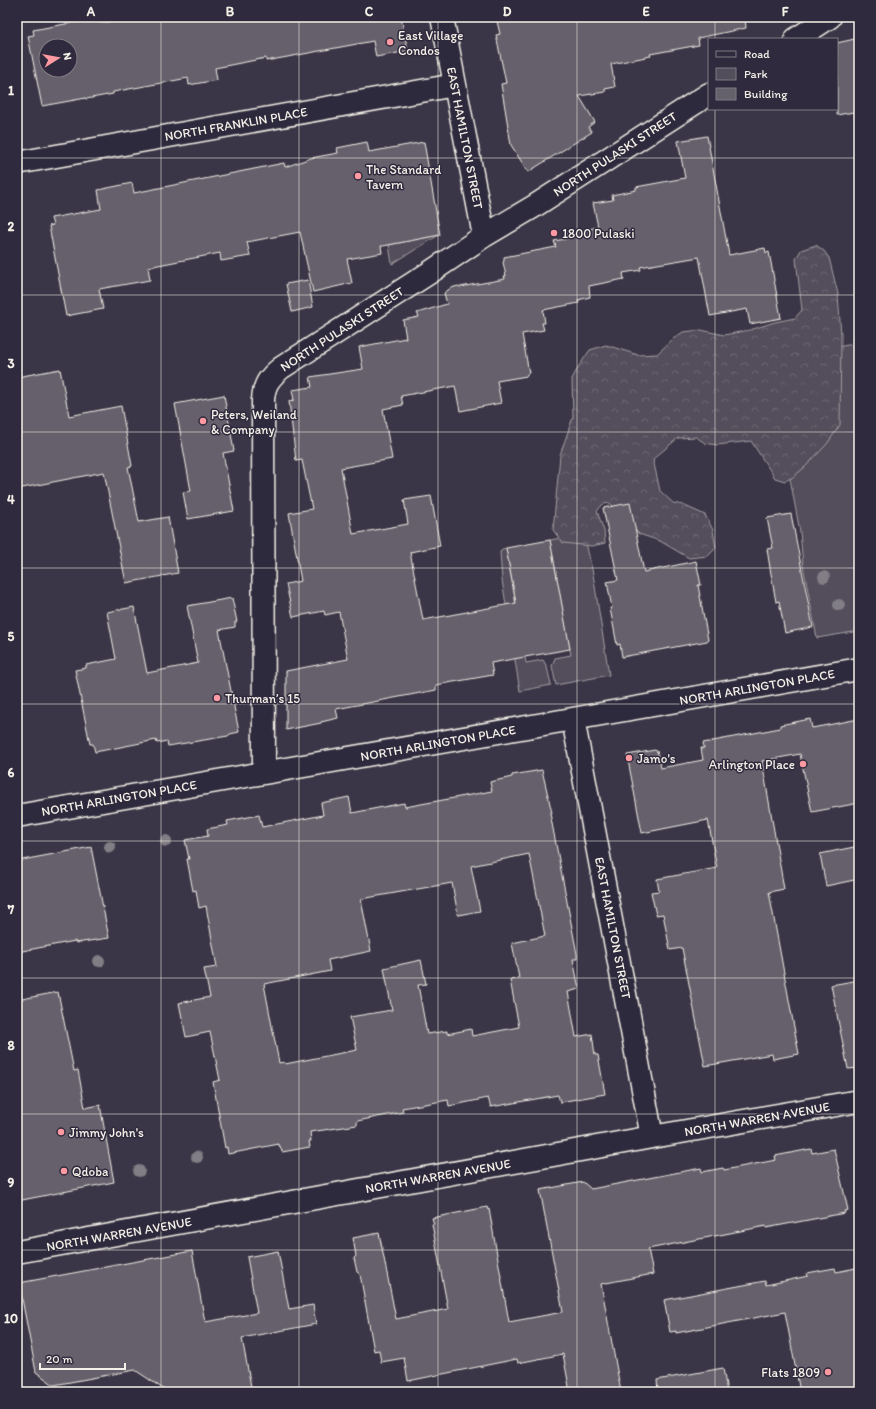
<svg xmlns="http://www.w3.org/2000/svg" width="876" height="1409" viewBox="0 0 876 1409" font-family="Itim,sans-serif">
	<defs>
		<pattern id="forest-crowns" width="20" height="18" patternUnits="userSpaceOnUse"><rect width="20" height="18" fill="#534e5c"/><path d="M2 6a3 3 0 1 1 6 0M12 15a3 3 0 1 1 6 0" fill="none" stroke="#6c6873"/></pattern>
	</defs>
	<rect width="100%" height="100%" fill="#3b3647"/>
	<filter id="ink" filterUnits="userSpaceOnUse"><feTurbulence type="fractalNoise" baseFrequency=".025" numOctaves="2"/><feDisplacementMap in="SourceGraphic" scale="8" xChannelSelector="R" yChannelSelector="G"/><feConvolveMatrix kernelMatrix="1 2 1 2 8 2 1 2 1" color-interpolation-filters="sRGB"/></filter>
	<g filter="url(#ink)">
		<path fill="#534e5c" stroke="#a4a0a2" d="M 439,235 L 392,264 L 389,245 Z
			M 859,343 L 859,631 L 817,638 L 803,565 L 800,532 L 768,360 Z
			M 584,534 L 593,574 L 609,675 L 556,685 L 552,666 L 555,658 L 571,655 L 550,540 Z
			M 506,548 L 526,663 L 543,660 L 547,667 L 551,685 L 520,691 L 502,580 L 500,552 L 502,549 Z"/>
		<path fill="url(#forest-crowns)" stroke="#a4a0a2" d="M 816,245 L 824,251 L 829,258 L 838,294 L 841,335 L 840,425 L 827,444 L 805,467 L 793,477 L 785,481 L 775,478 L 751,441 L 717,445 L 705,443 L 696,437 L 678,438 L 653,459 L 660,491 L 673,503 L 683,505 L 705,515 L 713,530 L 716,548 L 708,556 L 689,558 L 660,541 L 639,534 L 610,503 L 603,504 L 597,511 L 604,531 L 605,543 L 592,546 L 563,543 L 553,530 L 560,455 L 573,417 L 572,379 L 579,366 L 590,350 L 606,345 L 638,355 L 657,354 L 673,339 L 683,332 L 701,330 L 724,335 L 750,330 L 775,322 L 795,318 L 802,310 L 796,259 L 801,250 Z"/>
		<path fill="#65616c" stroke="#f4f1e8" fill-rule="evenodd" d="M 135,17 L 401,17 L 408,51 L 376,57 L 373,41 L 266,61 L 266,58 L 215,68 L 217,80 L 189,85 L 188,78 L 113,92 L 113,94 L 86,99 L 86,98 L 42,106 L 28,36 L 34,35 L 33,30 L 87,20 L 87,22 L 100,20 L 101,23 ZM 46,46 L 70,46 L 70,70 L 46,70 Z
			M 496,17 L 745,17 L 746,28 L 698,38 L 699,45 L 650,54 L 651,56 L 611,64 L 615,87 L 605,89 L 605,92 L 579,96 L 595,122 L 588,127 L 592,132 L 528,172 L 511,145 L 501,84 L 506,83 L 496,35 L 500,34 Z
			M 859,38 L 859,111 L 837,115 L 837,43 Z
			M 707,136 L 729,255 L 765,248 L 766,253 L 769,252 L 781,318 L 750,324 L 747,309 L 710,316 L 699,257 L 640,267 L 641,270 L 623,273 L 624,279 L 589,286 L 590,297 L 578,300 L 579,303 L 543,310 L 545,323 L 542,323 L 544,330 L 522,334 L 529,373 L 527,374 L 527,376 L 497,381 L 501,403 L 460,411 L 455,386 L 401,396 L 403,405 L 383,409 L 392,459 L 341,468 L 353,534 L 408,524 L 404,500 L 431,496 L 440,546 L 410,552 L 423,620 L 516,603 L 506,548 L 550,540 L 570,649 L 491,663 L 493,675 L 436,685 L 436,690 L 336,709 L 338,718 L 321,722 L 321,723 L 286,730 L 286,671 L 348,659 L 339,612 L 325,615 L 324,611 L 293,617 L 286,584 L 301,581 L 289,513 L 312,509 L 302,460 L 296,461 L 289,401 L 294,400 L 292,390 L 312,387 L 310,377 L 363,369 L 359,347 L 406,338 L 403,320 L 419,317 L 417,313 L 447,304 L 444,293 L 451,288 L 458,286 L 460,287 L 505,279 L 504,276 L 506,276 L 503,262 L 504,261 L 504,257 L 556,247 L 554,241 L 566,239 L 565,234 L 598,227 L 593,203 L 613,200 L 612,195 L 636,190 L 636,187 L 685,178 L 678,141 Z
			M 367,142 L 369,152 L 424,142 L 440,235 L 383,246 L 381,246 L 382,253 L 347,259 L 352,283 L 313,292 L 300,232 L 247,242 L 250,256 L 221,261 L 220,253 L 148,267 L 150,280 L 99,289 L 103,309 L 66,316 L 49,226 L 53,225 L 51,218 L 101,209 L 98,190 L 132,183 L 134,193 L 284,163 L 285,167 L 311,158 L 338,153 L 337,148 Z
			M 308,280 L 313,307 L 292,312 L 286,284 Z
			M 60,369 L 69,416 L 121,406 L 132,466 L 128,467 L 139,522 L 168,517 L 178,573 L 126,583 L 104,472 L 17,489 L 17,377 Z
			M 224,395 L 234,451 L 223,453 L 234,511 L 188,519 L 183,492 L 191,491 L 175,404 Z
			M 630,503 L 644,572 L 696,561 L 701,585 L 698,585 L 708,640 L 707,641 L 622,657 L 620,644 L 617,645 L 610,608 L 612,608 L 607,582 L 618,580 L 603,508 Z
			M 791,514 L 813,627 L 785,633 L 779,601 L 776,602 L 770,568 L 767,549 L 773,548 L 767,518 Z
			M 232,598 L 237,622 L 235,622 L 235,627 L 219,630 L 239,732 L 230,734 L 228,736 L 168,746 L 167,741 L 157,743 L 156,740 L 95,752 L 93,744 L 90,744 L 75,670 L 86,668 L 86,665 L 116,659 L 107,612 L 134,607 L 147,673 L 198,663 L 187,606 Z
			M 810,719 L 812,728 L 859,719 L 859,803 L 812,812 L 800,754 L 762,761 L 784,889 L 769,892 L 799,1054 L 773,1059 L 772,1054 L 705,1066 L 682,948 L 670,950 L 663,914 L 656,915 L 651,892 L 659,891 L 657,879 L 717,868 L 708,820 L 642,833 L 627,755 L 655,750 L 656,751 L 657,751 L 661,768 L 703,760 L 701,748 L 704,748 L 703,743 L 780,728 L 780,725 Z
			M 542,770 L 552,813 L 550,813 L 577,954 L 577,959 L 573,959 L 579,989 L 568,992 L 576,1037 L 592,1034 L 595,1055 L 598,1055 L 605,1094 L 560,1102 L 558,1095 L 491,1107 L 488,1098 L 449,1106 L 448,1100 L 402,1108 L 403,1112 L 357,1121 L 357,1125 L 310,1132 L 311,1141 L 309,1141 L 310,1147 L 282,1152 L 280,1146 L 279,1146 L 279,1144 L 228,1154 L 227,1147 L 225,1148 L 213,1082 L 220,1080 L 210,1032 L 186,1037 L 179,1003 L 210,997 L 204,969 L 217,967 L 206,906 L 199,908 L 196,890 L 193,891 L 187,859 L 189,859 L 185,840 L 208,836 L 207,829 L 228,825 L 227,821 L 259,815 L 262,827 L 323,815 L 321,803 L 349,797 L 352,813 L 404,803 L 405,807 L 492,791 L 490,782 L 512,777 L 512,775 ZM 529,854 L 545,936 L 512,943 L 519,978 L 510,980 L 519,1027 L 472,1036 L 471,1029 L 447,1034 L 447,1031 L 427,1034 L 418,985 L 426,984 L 421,960 L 384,968 L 392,1010 L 350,1017 L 357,1050 L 285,1064 L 284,1062 L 279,1063 L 264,984 L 330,971 L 328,960 L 371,951 L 361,899 L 452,883 L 458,915 L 480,911 L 471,866 Z
			M 859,846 L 859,879 L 826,886 L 820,854 Z
			M 91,847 L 109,938 L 76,943 L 75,941 L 17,952 L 17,861 Z
			M 859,980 L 859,1068 L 848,1069 L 831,985 Z
			M 58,992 L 74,1071 L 78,1070 L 85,1108 L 100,1105 L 114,1182 L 17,1201 L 17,1000 Z
			M 811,1149 L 812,1153 L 834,1149 L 848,1210 L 844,1211 L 845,1213 L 766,1228 L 766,1226 L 648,1249 L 653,1274 L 601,1284 L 621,1392 L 570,1392 L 563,1354 L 518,1363 L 517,1359 L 408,1381 L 404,1358 L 381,1362 L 379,1350 L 374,1351 L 360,1274 L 357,1272 L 354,1258 L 356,1256 L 353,1238 L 379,1233 L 396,1319 L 448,1309 L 432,1224 L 434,1224 L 432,1218 L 487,1207 L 488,1210 L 489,1209 L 509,1322 L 563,1312 L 540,1190 L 583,1182 L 591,1189 L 701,1168 L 702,1172 L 723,1168 L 724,1170 L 776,1160 L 775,1156 Z
			M 192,1251 L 205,1322 L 257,1313 L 247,1257 L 278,1251 L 289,1309 L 313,1305 L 316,1324 L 242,1338 L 252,1392 L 168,1392 L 135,1370 L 54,1385 L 36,1372 L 19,1283 Z
			M 835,1268 L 836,1272 L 856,1268 L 859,1282 L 859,1392 L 800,1392 L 785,1312 L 676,1333 L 676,1331 L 670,1332 L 664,1300 L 765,1281 L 766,1285 L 808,1276 L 807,1273 Z
			M 723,1368 L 727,1392 L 658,1392 L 657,1380 Z"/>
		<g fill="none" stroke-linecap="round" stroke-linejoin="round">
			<g stroke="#f4f1e8" stroke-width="25">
				<path id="street" d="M 442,17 L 484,236
					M 796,39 L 830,17
					M 17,163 L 455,85
					M 573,719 L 652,1137
					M 264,773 L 263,400 C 264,384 269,378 281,368 L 429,273 L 484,236 L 533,207 L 709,94
					M 17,816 L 859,669
					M 17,1252 L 652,1137 L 859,1101"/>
			</g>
			<use href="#street" stroke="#2f2a3d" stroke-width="22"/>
		</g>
		<g fill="#827e85">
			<circle cx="824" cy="577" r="6"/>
			<circle cx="839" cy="605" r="6"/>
			<circle cx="166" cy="841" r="6"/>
			<circle cx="110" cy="847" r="6"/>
			<circle cx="99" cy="961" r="6"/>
			<circle cx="197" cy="1157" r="6"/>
			<circle cx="139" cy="1171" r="6"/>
		</g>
	</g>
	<path fill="none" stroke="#f4f1e8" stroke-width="1" stroke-opacity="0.55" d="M 161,17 L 161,1392M 299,17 L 299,1392M 438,17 L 438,1392M 577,17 L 577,1392M 715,17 L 715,39M 715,109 L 715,1392M 17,158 L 859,158M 17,295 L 859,295M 17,432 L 859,432M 17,568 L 859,568M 17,704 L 859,704M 17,841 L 859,841M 17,978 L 859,978M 17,1114 L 859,1114M 17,1250 L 859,1250"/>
	<g fill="#ff9aa2" stroke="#2f2a3d" stroke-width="1.5">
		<circle cx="390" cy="42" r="4"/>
		<circle cx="358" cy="176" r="4"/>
		<circle cx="554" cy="233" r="4"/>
		<circle cx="203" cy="421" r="4"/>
		<circle cx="217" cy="698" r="4"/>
		<circle cx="629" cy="758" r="4"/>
		<circle cx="803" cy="764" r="4"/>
		<circle cx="61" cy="1132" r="4"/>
		<circle cx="64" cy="1171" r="4"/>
		<circle cx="828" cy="1372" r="4"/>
	</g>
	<g text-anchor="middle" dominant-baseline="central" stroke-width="3" stroke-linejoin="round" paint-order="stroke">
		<g font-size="13" fill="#f4f1e8" stroke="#2f2a3d" text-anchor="start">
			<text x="398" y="35">East Village<tspan x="398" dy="15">Condos</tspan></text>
			<text x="366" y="169">The Standard<tspan x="366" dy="15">Tavern</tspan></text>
			<text x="562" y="233">1800 Pulaski</text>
			<text x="211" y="414">Peters, Weiland<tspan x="211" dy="15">&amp; Company</tspan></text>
			<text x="225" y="698">Thurman’s 15</text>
			<text x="637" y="758">Jamo's</text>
			<text x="795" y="764" text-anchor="end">Arlington Place</text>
			<text x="69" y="1132">Jimmy John's</text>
			<text x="72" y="1171">Qdoba</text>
			<text x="820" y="1372" text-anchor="end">Flats 1809</text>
		</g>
		<g font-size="13" fill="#f4f1e8" stroke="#2f2a3d">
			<text transform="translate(236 124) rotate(-10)">NORTH FRANKLIN PLACE</text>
			<text transform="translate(465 138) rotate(79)">EAST HAMILTON STREET</text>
			<text transform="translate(615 154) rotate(-33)">NORTH PULASKI STREET</text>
			<text transform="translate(342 329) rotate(-33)">NORTH PULASKI STREET</text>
			<text transform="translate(757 687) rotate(-10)">NORTH ARLINGTON PLACE</text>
			<text transform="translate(438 743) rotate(-10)">NORTH ARLINGTON PLACE</text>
			<text transform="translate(119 798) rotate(-10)">NORTH ARLINGTON PLACE</text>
			<text transform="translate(613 928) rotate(79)">EAST HAMILTON STREET</text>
			<text transform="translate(757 1119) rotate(-10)">NORTH WARREN AVENUE</text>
			<text transform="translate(438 1176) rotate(-10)">NORTH WARREN AVENUE</text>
			<text transform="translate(119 1234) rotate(-10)">NORTH WARREN AVENUE</text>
		</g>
	</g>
	<rect width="876" height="1409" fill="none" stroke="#2f2a3d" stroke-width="44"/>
	<rect x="708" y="38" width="130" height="72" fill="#2f2a3d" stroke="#7e7a81"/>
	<rect x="716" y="51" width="20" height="6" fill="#2f2a3d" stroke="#7e7a81"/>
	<text x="744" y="58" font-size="12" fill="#f4f1e8">Road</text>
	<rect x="716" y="68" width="20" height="12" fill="#534e5c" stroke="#7e7a81"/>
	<text x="744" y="78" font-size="12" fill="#f4f1e8">Park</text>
	<rect x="716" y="88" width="20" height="12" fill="#65616c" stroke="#7e7a81"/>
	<text x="744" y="98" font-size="12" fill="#f4f1e8">Building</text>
	<g transform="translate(58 58) rotate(79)"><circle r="19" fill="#2f2a3d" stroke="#7e7a81"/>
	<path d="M0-3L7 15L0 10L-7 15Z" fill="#ff9aa2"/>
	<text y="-6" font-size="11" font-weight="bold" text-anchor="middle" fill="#f4f1e8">N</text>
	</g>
	<path d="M40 1363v6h85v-6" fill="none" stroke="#f4f1e8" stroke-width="2"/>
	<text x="46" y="1363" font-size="12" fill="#f4f1e8" stroke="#2f2a3d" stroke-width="3" paint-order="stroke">20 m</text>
	<rect x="22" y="22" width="832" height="1365" fill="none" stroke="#f4f1e8" stroke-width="1.5"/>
	<g font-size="13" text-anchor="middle" font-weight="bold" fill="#f4f1e8">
		<text x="91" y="16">A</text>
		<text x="230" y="16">B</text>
		<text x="369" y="16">C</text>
		<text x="507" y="16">D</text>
		<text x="646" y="16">E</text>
		<text x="785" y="16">F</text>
		<text x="11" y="95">1</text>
		<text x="11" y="231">2</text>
		<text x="11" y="368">3</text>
		<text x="11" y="504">4</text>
		<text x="11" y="641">5</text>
		<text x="11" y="777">6</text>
		<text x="11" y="914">7</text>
		<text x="11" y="1050">8</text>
		<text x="11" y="1187">9</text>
		<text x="11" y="1323">10</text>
	</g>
</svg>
